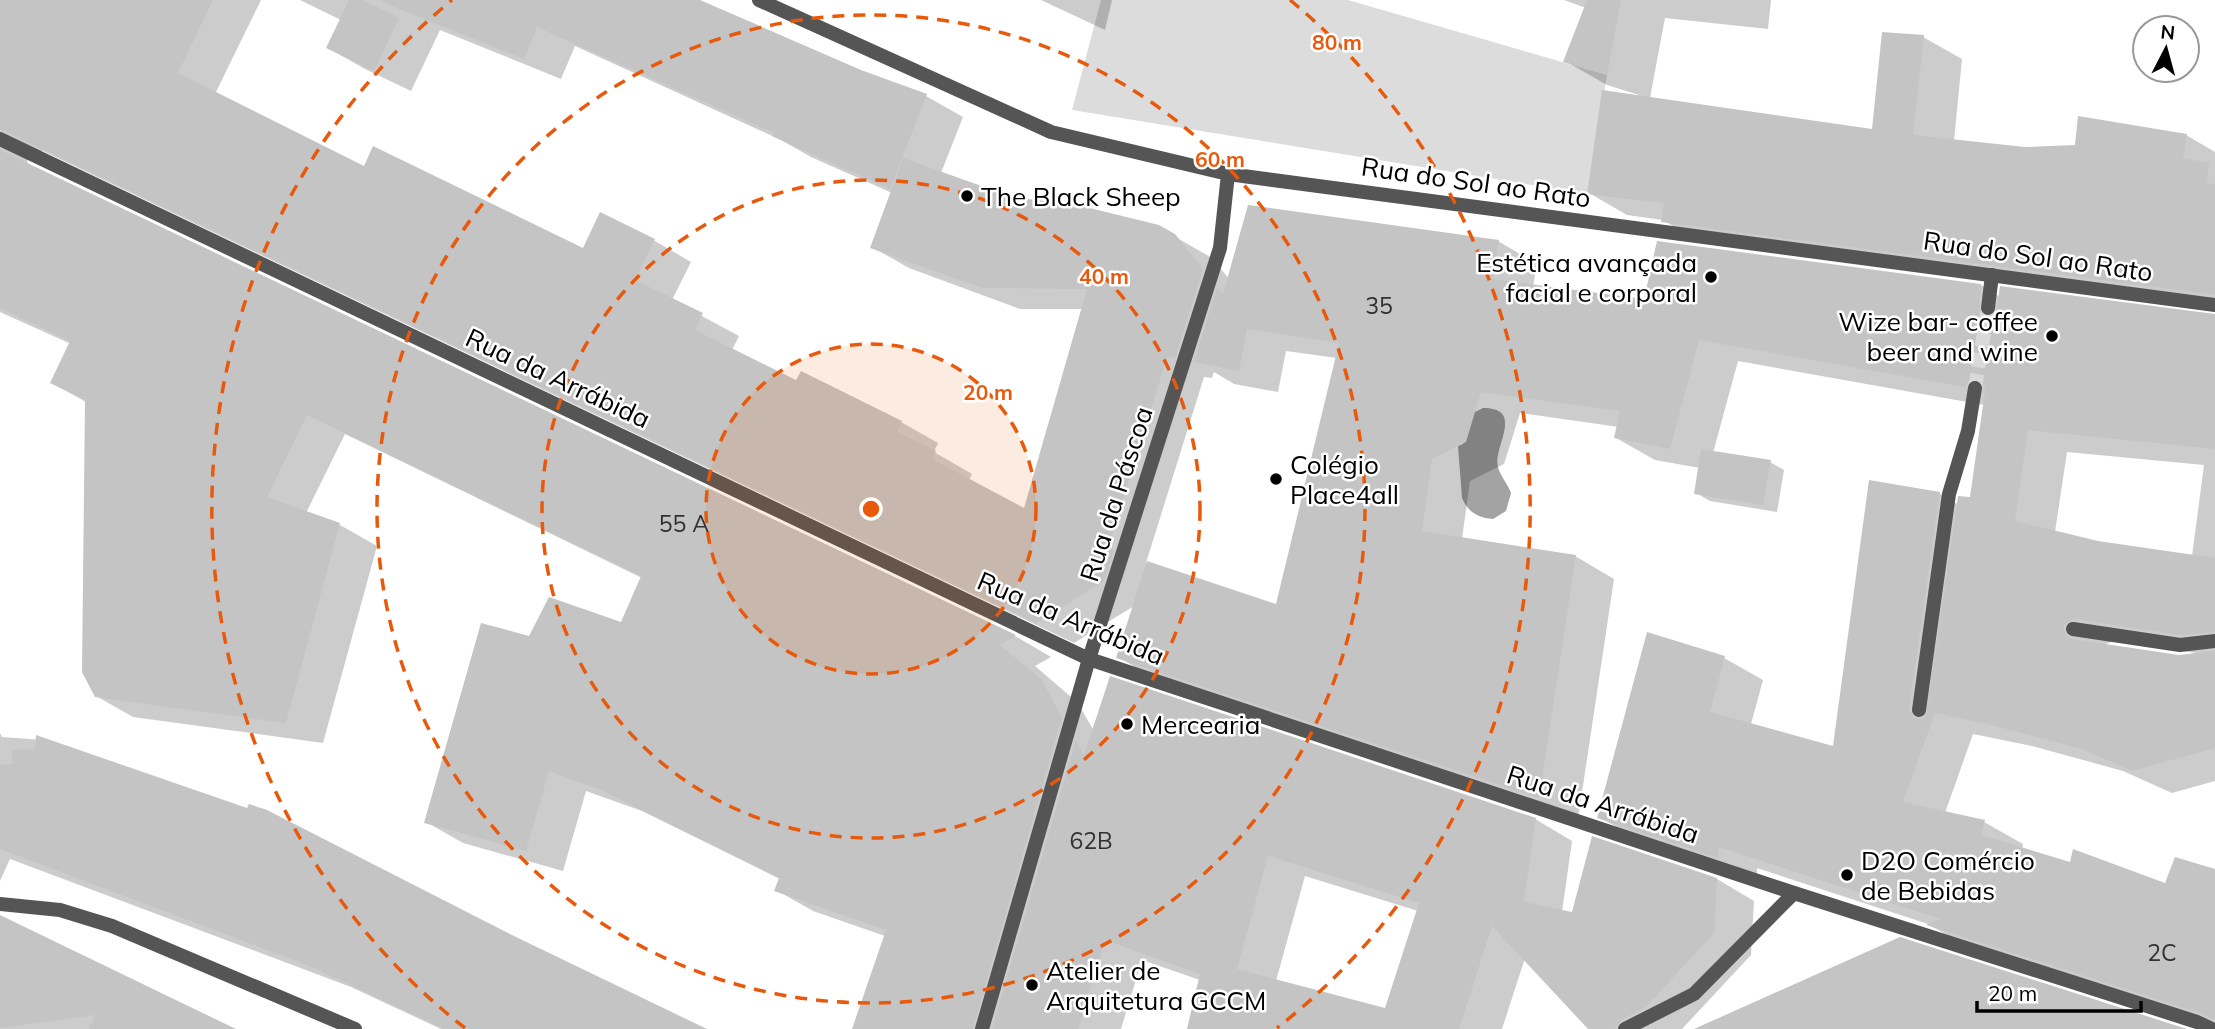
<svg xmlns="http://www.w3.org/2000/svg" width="2215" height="1029" viewBox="0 0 2215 1029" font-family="Mulish,sans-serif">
	<rect width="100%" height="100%" fill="#fff"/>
	<path fill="#dcdcdc" d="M 1101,0 L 1348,0 L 1607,75 L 1587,194 L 1072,110 Z"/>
	<path fill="#a3a3a3" d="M 1483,408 C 1526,408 1492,448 1498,467 C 1500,476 1508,484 1511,493 L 1506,511 L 1493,519 C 1478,518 1468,512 1462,498 L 1458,446 L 1463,444 L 1471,414 Z"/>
	<path fill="#0003" fill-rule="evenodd" d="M 0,0 L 261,0 L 215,94 L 364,168 L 583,250 L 601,215 L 655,241 L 691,262 L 672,300 L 739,336 L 732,350 L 797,383 L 901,422 L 938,443 L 934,452 L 972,474 L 969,480 L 1025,510 L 1083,309 L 1020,309 L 909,268 L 872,247 L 892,193 L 811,157 L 781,140 L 575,46 L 561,79 L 440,30 L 411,91 L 365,69 L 328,48 L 341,20 L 300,0 L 696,0 L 861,71 L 926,96 L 963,117 L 941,173 L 1015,200 L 1158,227 L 1212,258 L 1229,279 L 1498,241 L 1537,264 L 1533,286 L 1646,301 L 1981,285 L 2000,297 L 2215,316 L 2215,781 L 2172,793 L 2123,771 L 2032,746 L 1973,734 L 1945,813 L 1984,822 L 2023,844 L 2022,849 L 2071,864 L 2166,886 L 2215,870 L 2215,992 L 2211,990 L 2215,1023 L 1967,947 L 1930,925 L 1931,925 L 1757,868 L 1757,878 L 1638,839 L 1599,817 L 1724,658 L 1763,680 L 1751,724 L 1835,748 L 1939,493 L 1959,505 L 1971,499 L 1984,405 L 1738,361 L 1713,453 L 1770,462 L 1784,470 L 1777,512 L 1710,501 L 1696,493 L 1700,468 L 1655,460 L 1616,438 L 1619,427 L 1520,413 L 1504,464 L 1470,481 L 1462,539 L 1575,556 L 1614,579 L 1578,819 L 1156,679 L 1118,657 L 1134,606 L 1074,643 L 43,151 L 32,151 L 27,157 L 28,165 L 1015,636 L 1051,657 L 1035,666 L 1077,702 L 1094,731 L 1535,819 L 1572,841 L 1562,912 L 1573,914 L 1717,879 L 1754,901 L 1751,955 L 1682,1029 L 1591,1029 L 1525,958 L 1502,1029 L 1188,1029 L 1200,980 L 1142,960 L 1121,1029 L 855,1029 L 885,936 L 813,911 L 776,890 L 780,879 L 642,811 L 586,791 L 563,871 L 463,843 L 426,822 L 530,638 L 622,625 L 642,578 L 345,434 L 306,513 L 340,525 L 377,546 L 323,743 L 133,717 L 96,696 L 86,402 L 52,383 L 71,344 L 0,312 ZM 1286,351 L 1337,358 L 1277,606 L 1146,563 L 1204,377 L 1212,378 L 1214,372 L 1234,384 L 1278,392 ZM 2067,452 L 2204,465 L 2192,556 L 2098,542 L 2055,532 ZM 2114,641 L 2196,653 L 2179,656 L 2103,645 ZM 1305,876 L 1418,911 L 1386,1010 L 1276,981 Z
		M 1041,0 L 1112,0 L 1105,30 Z
		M 1564,0 L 1771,0 L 1768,29 L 1665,18 L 1650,98 L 1873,131 L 1923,37 L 1962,59 L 1954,141 L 2025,149 L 2077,147 L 2186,135 L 2215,152 L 2215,311 L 1701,243 L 1663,220 L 1627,215 L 1589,193 L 1639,95 L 1607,85 L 1565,61 L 1586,8 Z
		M 0,733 L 2,737 L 44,740 L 696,1029 L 441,1029 L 351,987 L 10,859 L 0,881 Z
		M 0,943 L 234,1029 L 0,1029 Z"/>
	<path fill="#c4c4c4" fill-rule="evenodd" d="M 0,0 L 213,0 L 178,73 L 364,166 L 373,146 L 583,248 L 600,212 L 655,239 L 635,280 L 703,313 L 695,330 L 796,380 L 801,371 L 902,421 L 897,432 L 936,451 L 932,459 L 1024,508 L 1087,289 L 982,288 L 870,248 L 903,158 L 1015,198 L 1069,203 L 1159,225 L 1175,234 L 1203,269 L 1175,358 L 1167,357 L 1108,548 L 1114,550 L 1104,581 L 1036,623 L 0,129 Z
		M 349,0 L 362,0 L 399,18 L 374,71 L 326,48 Z
		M 382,0 L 700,0 L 861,70 L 927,94 L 890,189 L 772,136 L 774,133 L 537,27 L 524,59 L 382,2 Z
		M 1587,0 L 1621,0 L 1607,75 L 1563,62 Z
		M 1882,32 L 1924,35 L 1913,135 L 2025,147 L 2075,145 L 2078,116 L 2187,134 L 2183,158 L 2209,163 L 2207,183 L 2215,184 L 2215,295 L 1661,222 L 1664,203 L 1587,194 L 1602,90 L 1872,129 Z
		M 0,150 L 1016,635 L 1000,645 L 1041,679 L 1062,717 L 973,1029 L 852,1029 L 886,930 L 774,891 L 779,878 L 603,791 L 549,771 L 526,851 L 424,823 L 481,623 L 529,636 L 549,597 L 621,622 L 641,576 L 307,415 L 267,497 L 340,523 L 286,723 L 95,697 L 82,672 L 85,400 L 50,383 L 70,341 L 0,308 Z
		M 1248,205 L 1499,240 L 1492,279 L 1644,299 L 1657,241 L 1981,284 L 1979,311 L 1986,317 L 1996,313 L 2000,286 L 2215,314 L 2215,449 L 2028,430 L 2015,521 L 2098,541 L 2215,558 L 2215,632 L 2180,635 L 2074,619 L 2066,623 L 2063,628 L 2067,636 L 2072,639 L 2179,655 L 2215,651 L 2215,748 L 2132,771 L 2082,749 L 1992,725 L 1935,713 L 1903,802 L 1985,820 L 1981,835 L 2070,862 L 2073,849 L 2165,883 L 2175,857 L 2215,869 L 2215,1020 L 2200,1013 L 1926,925 L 1940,919 L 1719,847 L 1718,858 L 1597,818 L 1647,632 L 1725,656 L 1710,712 L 1833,746 L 1869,480 L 1940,492 L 1909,709 L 1914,718 L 1922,719 L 1926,716 L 1958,496 L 1970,497 L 1985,391 L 1984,384 L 1977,379 L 1968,381 L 1965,387 L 1699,340 L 1670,449 L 1614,438 L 1620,411 L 1481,392 L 1466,442 L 1432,459 L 1422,531 L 1576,555 L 1539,798 L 1116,658 L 1147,561 L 1276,604 L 1339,343 L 1247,329 L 1239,371 L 1194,362 L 1217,288 L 1223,294 Z
		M 1701,449 L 1771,460 L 1763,505 L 1694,494 Z
		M 1110,676 L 1536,818 L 1524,902 L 1572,912 L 1592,836 L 1717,878 L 1714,933 L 1646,1007 L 1621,1020 L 1615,1029 L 1588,1029 L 1492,926 L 1459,1029 L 1187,1029 L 1200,974 L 1105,940 L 1078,1029 L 992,1029 L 1076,740 L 1084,755 ZM 1268,856 L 1419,903 L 1385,1008 L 1237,969 Z
		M 36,735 L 247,808 L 249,804 L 267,810 L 516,937 L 707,1029 L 444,1029 L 312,967 L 0,849 L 0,765 L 12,764 L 12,750 L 35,749 Z
		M 0,915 L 182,1003 L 236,1029 L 89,1029 L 95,1015 L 0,1028 Z
		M 1900,937 L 2187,1029 L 1694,1029 Z"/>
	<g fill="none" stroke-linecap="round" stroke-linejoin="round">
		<path stroke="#d9d9d9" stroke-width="14" stroke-dasharray="14 7" stroke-linecap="butt" d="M 1975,388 L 1988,308"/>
		<path stroke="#555" stroke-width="14" d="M 1988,308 L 1992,275
			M 2073,629 L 2180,645 L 2215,641
			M 1919,710 L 1949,494 L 1968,431 L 1975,388"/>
		<path stroke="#555" stroke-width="14" d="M 759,0 L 1051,132 L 1228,174 L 2215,305
			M 0,139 L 1089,659 L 1794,893 L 2197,1022 L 2212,1029
			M 0,904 L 60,910 L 112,926 L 355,1029
			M 982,1029 L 1089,659 L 1220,248 L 1228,174
			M 1625,1029 L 1694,994 L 1794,893"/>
	</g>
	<circle cx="871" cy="509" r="165" fill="#e8590c" fill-opacity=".12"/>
	<g fill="none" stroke="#e8590c" stroke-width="3.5" stroke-dasharray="12 9">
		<circle cx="871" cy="509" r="165"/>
		<circle cx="871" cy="509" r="329"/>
		<circle cx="871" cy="509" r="494"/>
		<path d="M465 1028A659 659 0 0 1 452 0M1290 0A659 659 0 0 1 1277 1028"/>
	</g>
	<g fill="#000" stroke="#fff" stroke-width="2.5">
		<circle cx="967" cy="196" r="7"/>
		<circle cx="1711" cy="277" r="7"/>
		<circle cx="2052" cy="336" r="7"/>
		<circle cx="1276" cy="479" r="7"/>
		<circle cx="1127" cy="724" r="7"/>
		<circle cx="1847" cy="875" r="7"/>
		<circle cx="1032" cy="985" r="7"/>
	</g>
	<g text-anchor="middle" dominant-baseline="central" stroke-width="5" stroke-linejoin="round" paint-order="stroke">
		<g font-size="23" fill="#313131">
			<text x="1379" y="305">35</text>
			<text x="684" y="523">55 A</text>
			<text x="1091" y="840">62B</text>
			<text x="2162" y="952">2C</text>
		</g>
		<g font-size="26" fill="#000" stroke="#fff">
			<text transform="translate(1476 182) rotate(8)">Rua do Sol ao Rato</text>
			<text transform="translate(2038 256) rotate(8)">Rua do Sol ao Rato</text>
			<text transform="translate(558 378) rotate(25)">Rua da Arrábida</text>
			<text transform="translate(1116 494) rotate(-72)">Rua da Páscoa</text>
			<text transform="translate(1071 618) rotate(23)">Rua da Arrábida</text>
			<text transform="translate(1603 804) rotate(18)">Rua da Arrábida</text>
		</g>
		<g font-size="26" fill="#000" stroke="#fff" text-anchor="start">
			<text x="981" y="196">The Black Sheep</text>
			<text x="1697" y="262" text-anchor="end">Estética avançada<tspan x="1697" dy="30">facial e corporal</tspan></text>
			<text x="2038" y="321" text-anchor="end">Wize bar- coffee<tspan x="2038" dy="30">beer and wine</tspan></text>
			<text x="1290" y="464">Colégio<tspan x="1290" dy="30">Place4all</tspan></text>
			<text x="1141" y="724">Mercearia</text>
			<text x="1861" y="860">D2O Comércio<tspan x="1861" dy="30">de Bebidas</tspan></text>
			<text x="1046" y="970">Atelier de<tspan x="1046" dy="30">Arquitetura GCCM</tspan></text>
		</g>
	</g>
	<circle cx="871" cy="509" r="10" fill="#e8590c" stroke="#fff" stroke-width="3.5"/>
	<g font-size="21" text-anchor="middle" font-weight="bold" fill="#e8590c" stroke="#fff" stroke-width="5" stroke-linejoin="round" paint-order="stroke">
		<text x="1337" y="50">80 m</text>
		<text x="1220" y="167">60 m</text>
		<text x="1104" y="284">40 m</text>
		<text x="988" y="400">20 m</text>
	</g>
	<g transform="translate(2166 49) rotate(6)"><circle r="33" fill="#ffffff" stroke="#999999" stroke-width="2"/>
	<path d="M0-5L12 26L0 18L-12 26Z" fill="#000000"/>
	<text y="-10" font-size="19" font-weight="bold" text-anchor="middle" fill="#000000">N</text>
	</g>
	<path d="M1977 1001v10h164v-10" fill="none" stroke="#000000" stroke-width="3.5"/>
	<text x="1988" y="1001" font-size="21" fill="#000000" stroke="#ffffff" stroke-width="5" paint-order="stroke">20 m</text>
</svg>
